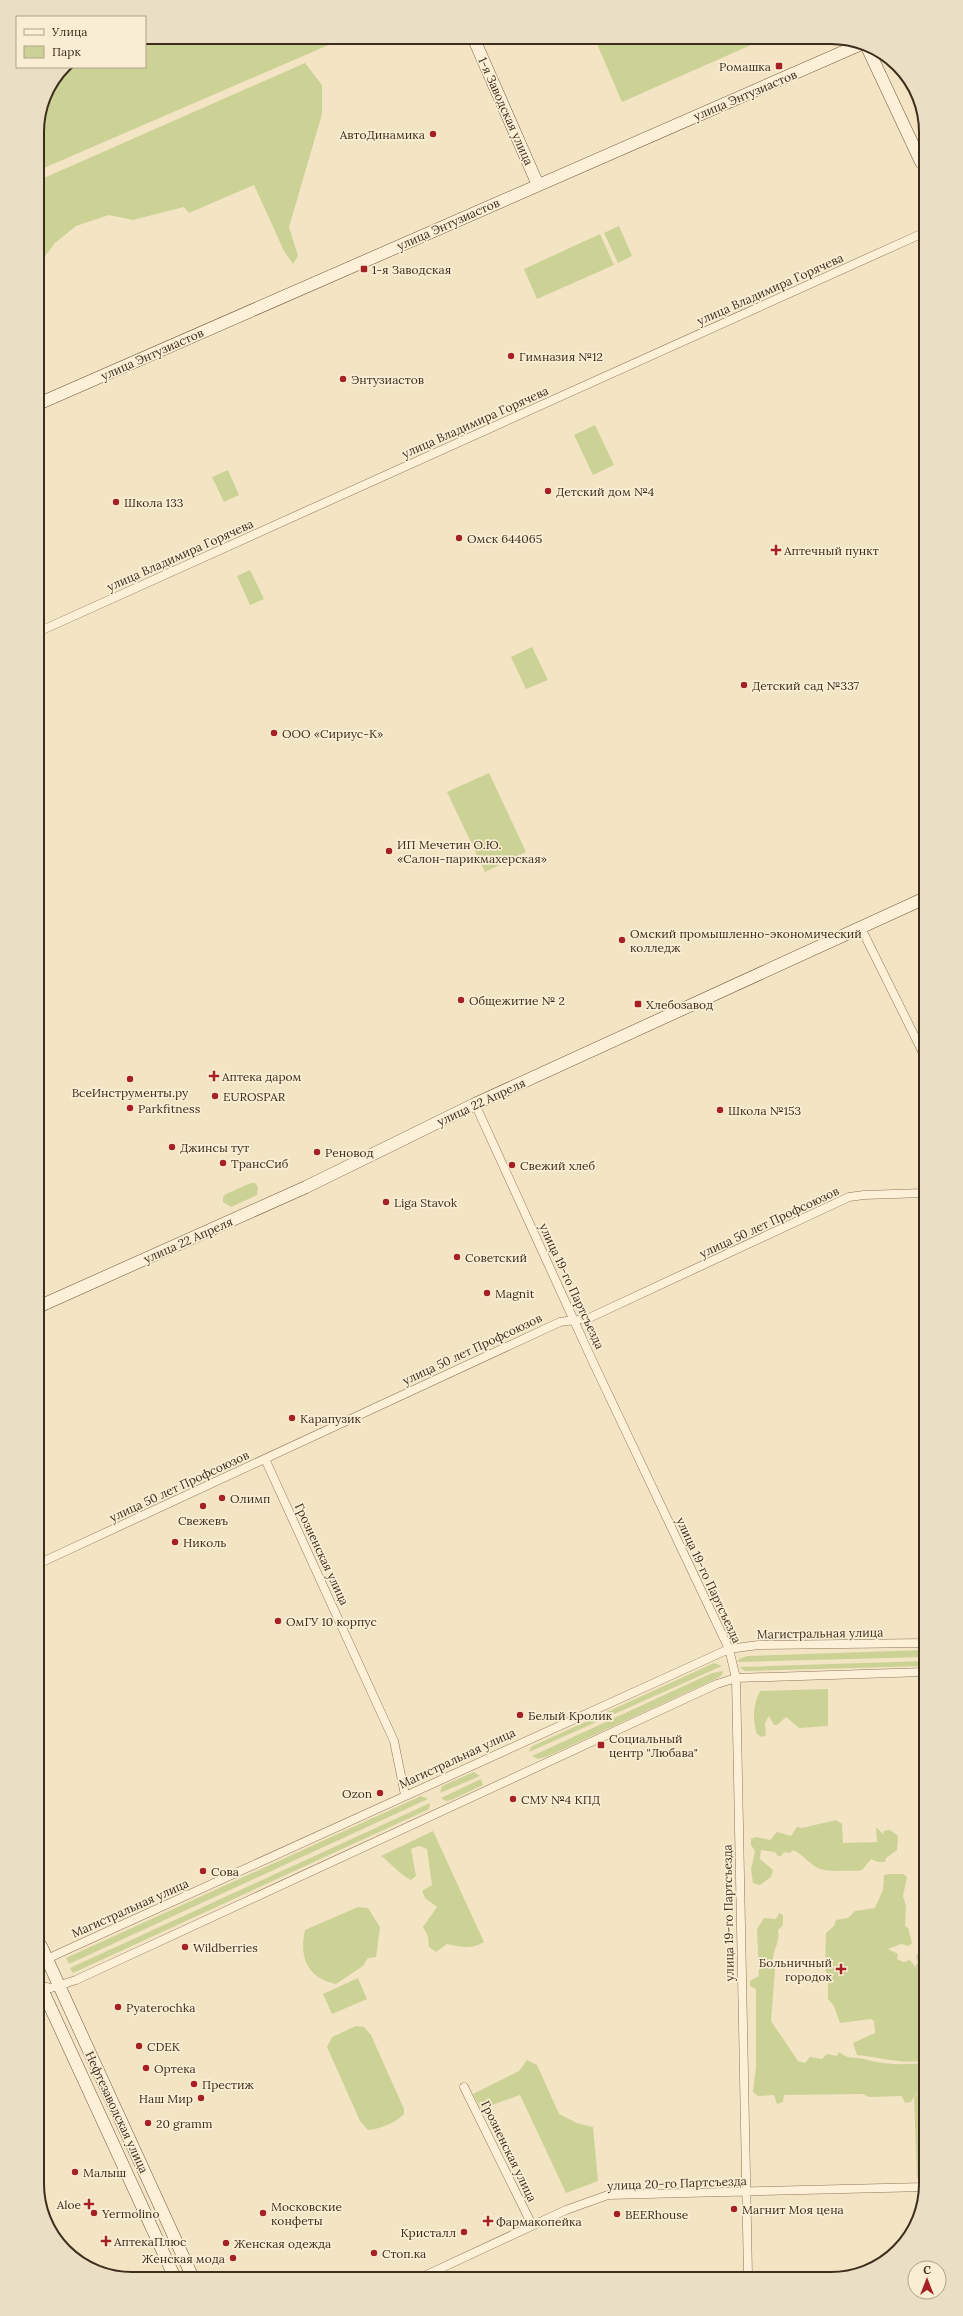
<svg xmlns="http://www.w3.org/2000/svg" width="963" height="2316" viewBox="0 0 963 2316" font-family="Lora,serif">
	<rect width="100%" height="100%" fill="#f3e4c4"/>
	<path fill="#ccd296" d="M 145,37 L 347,37 L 37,171 L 37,126 L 44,95 L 63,67 L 145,67 Z
		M 594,37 L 769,37 L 622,102 Z
		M 305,63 L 322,85 L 322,114 L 289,227 L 298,256 L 293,264 L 284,251 L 254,185 L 189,213 L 184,207 L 133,220 L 109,215 L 76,226 L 55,243 L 43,259 L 38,261 L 37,181 Z
		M 619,226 L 632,256 L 618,263 L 604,233 Z
		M 600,234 L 614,265 L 537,299 L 524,269 Z
		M 595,425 L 614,465 L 593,475 L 574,435 Z
		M 228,470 L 239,495 L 224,502 L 212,477 Z
		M 250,570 L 264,599 L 250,605 L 237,576 Z
		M 532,647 L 548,680 L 526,689 L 511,657 Z
		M 489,773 L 526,852 L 485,872 L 447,792 Z
		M 251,1183 L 255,1183 L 258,1187 L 257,1195 L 231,1207 L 223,1202 L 223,1197 L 226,1194 Z
		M 925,1650 L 925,1657 L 738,1662 L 739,1659 L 747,1656 Z
		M 925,1661 L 925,1666 L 745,1671 L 739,1667 Z
		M 714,1663 L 722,1666 L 529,1752 L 531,1747 L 537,1744 Z
		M 723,1671 L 722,1675 L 716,1679 L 546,1757 L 538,1759 L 532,1756 L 712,1673 Z
		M 828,1689 L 828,1726 L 799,1728 L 786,1717 L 777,1725 L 774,1725 L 769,1716 L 765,1723 L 766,1735 L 762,1737 L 757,1734 C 752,1719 753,1705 760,1691 Z
		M 474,1772 L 480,1776 L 440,1793 L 442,1786 Z
		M 481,1779 L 483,1785 L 451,1800 L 446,1801 L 441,1798 Z
		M 421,1796 L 428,1799 L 69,1964 L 66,1958 Z
		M 430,1803 L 429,1809 L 73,1973 L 70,1968 Z
		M 836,1820 L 842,1824 L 843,1843 L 877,1842 L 876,1827 L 883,1834 L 884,1831 L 890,1830 L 898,1836 L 897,1850 L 886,1858 L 885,1862 L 878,1862 L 871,1859 L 863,1869 L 859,1871 C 845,1870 824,1874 813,1865 C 805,1859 802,1854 793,1850 L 790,1853 L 784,1852 L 781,1856 L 778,1856 L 775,1852 L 761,1850 L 760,1859 L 773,1870 L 771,1877 L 760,1885 L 753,1883 L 751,1869 L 755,1851 L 751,1845 L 751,1839 L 756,1837 L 770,1840 L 777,1832 L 791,1836 L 797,1827 L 802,1828 Z
		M 433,1831 L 484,1942 C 470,1950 462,1947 447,1944 L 436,1952 L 429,1947 L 428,1936 L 423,1927 L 437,1907 L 425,1898 L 422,1891 L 432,1885 L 427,1849 L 419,1846 L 411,1849 L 416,1876 L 411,1880 C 399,1874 392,1864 381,1856 Z
		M 889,1874 L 903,1874 L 907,1877 L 903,1896 L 906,1906 L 905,1926 L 908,1928 L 912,1943 L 909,1946 L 901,1944 L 888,1949 L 898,1954 L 897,1959 L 903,1962 L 910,1960 L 916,1968 L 916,1964 L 919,1963 L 917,1961 L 916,1955 L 925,1951 L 926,2060 C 904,2065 879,2057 857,2055 L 853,2043 L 875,2033 L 874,2021 L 871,2019 L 840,2023 L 834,2006 L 828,1999 L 828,1983 L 825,1966 L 826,1933 L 834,1926 L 836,1920 L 848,1918 L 855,1911 L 875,1908 L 883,1890 L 884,1875 Z
		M 358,1907 L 368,1908 L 380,1927 L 376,1957 L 368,1958 L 363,1966 L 336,1984 C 307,1978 299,1957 305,1930 Z
		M 779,1913 L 783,1915 L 783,1925 L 778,1930 C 781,1944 768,1955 775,1969 L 771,2021 L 798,2061 L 805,2063 L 810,2057 L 822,2059 L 827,2054 L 837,2056 L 839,2052 C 852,2061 852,2056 864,2059 C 885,2065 904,2065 926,2063 L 926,2093 L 914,2095 L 926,2095 L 926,2178 L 917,2178 L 914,2096 L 911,2102 L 905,2103 L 902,2096 L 869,2097 L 863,2094 L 784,2095 L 783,2102 L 777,2104 L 774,2095 L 758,2096 L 753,2092 L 756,2067 L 756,1989 L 750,1986 L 750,1981 L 759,1976 L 757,1929 L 764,1918 L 776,1919 Z
		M 358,1978 L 367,1999 L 332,2014 L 323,1994 Z
		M 356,2026 L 364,2027 L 371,2035 L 404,2109 L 404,2114 C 395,2123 381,2129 368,2130 L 360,2121 L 327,2047 L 332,2037 Z
		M 527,2060 L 537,2065 L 559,2114 L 577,2123 L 593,2127 L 598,2181 L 566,2193 L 520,2095 L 481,2109 L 473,2094 L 519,2071 Z"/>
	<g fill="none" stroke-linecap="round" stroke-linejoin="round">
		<g stroke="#907558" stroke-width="9">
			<path id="minor" d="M 38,632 L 921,234
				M 861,928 L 923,1053
				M 475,1104 L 592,1360 L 729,1649 L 736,1678 L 748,2275
				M 265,1459 L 394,1741 L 405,1795
				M 40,1563 L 560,1322 L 589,1318 L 849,1197 L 864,1195 L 924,1193
				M 41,1965 L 47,1959 L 62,1952 L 729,1649 L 758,1645 L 925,1643
				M 41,1986 L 51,1988 L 76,1980 L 717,1684 L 736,1678 L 925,1672
				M 464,2087 L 532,2225
				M 422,2277 L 566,2210 L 608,2195 L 925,2187"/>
		</g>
		<g stroke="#72563b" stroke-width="13">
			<path id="secondary" d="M 473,37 L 538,185
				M 868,49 L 921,162
				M 38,404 L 859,45
				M 40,1306 L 306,1187 L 475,1104 L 923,899
				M 41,1946 L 193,2278
				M 41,1987 L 175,2278"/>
		</g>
		<use href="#minor" stroke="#fcf1d8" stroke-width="8"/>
		<use href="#secondary" stroke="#fcf1d8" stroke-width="12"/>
	</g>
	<g fill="#a52124" stroke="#f9eed4" stroke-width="1.5">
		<rect x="775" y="62" width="8" height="8" rx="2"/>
		<circle cx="433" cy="134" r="4"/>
		<rect x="360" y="265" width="8" height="8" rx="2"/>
		<circle cx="511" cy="356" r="4"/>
		<circle cx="343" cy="379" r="4"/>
		<circle cx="548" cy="491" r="4"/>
		<circle cx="116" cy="502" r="4"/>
		<circle cx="459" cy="538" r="4"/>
		<path d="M774 544h4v4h4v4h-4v4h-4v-4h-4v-4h4z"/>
		<circle cx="744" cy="685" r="4"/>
		<circle cx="274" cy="733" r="4"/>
		<circle cx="389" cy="851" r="4"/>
		<circle cx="622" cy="940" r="4"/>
		<circle cx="461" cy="1000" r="4"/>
		<rect x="634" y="1000" width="8" height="8" rx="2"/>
		<path d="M212 1070h4v4h4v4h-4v4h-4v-4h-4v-4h4z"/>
		<circle cx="130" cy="1079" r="4"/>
		<circle cx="215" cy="1096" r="4"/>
		<circle cx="130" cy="1108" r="4"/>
		<circle cx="720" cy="1110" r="4"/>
		<circle cx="172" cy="1147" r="4"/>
		<circle cx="317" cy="1152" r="4"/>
		<circle cx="223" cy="1163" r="4"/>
		<circle cx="512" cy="1165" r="4"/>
		<circle cx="386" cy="1202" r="4"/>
		<circle cx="457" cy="1257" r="4"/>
		<circle cx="487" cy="1293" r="4"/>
		<circle cx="292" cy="1418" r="4"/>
		<circle cx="222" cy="1498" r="4"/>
		<circle cx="203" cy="1506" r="4"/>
		<circle cx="175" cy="1542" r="4"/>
		<circle cx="278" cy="1621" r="4"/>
		<circle cx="520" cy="1715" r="4"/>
		<rect x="597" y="1741" width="8" height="8" rx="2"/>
		<circle cx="380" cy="1793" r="4"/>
		<circle cx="513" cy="1799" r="4"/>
		<circle cx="203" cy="1871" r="4"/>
		<circle cx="185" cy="1947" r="4"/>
		<path d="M839 1963h4v4h4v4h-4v4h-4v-4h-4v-4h4z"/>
		<circle cx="118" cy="2007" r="4"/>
		<circle cx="139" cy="2046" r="4"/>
		<circle cx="146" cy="2068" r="4"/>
		<circle cx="194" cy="2084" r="4"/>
		<circle cx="201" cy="2098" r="4"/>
		<circle cx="148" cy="2123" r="4"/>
		<circle cx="75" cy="2172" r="4"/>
		<path d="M87 2198h4v4h4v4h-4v4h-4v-4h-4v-4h4z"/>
		<circle cx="734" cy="2209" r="4"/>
		<circle cx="94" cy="2213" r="4"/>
		<circle cx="263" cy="2213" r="4"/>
		<circle cx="617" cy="2214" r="4"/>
		<path d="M486 2215h4v4h4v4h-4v4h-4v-4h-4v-4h4z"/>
		<circle cx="464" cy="2232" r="4"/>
		<path d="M104 2235h4v4h4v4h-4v4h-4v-4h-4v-4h4z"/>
		<circle cx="226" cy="2243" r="4"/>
		<circle cx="374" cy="2253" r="4"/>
		<circle cx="233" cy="2258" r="4"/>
	</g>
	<g text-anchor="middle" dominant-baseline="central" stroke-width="3.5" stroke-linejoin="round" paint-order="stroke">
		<g font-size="12" fill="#3e2d1d" stroke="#f9eed4" text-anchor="start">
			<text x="771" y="66" text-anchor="end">Ромашка</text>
			<text x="425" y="134" text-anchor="end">АвтоДинамика</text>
			<text x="372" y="269">1-я Заводская</text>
			<text x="519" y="356">Гимназия №12</text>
			<text x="351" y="379">Энтузиастов</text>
			<text x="556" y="491">Детский дом №4</text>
			<text x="124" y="502">Школа 133</text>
			<text x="467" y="538">Омск 644065</text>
			<text x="784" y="550">Аптечный пункт</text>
			<text x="752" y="685">Детский сад №337</text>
			<text x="282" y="733">ООО «Сириус-К»</text>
			<text x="397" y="844">ИП Мечетин О.Ю.<tspan x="397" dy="14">«Салон-парикмахерская»</tspan></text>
			<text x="630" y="933">Омский промышленно-экономический<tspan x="630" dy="14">колледж</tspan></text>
			<text x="469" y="1000">Общежитие № 2</text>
			<text x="646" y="1004">Хлебозавод</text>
			<text x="222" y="1076">Аптека даром</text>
			<text x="130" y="1092" text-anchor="middle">ВсеИнструменты.ру</text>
			<text x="223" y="1096">EUROSPAR</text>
			<text x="138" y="1108">Parkfitness</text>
			<text x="728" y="1110">Школа №153</text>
			<text x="180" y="1147">Джинсы тут</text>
			<text x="325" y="1152">Реновод</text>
			<text x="231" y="1163">ТрансСиб</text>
			<text x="520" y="1165">Свежий хлеб</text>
			<text x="394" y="1202">Liga Stavok</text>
			<text x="465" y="1257">Советский</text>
			<text x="495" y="1293">Magnit</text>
			<text x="300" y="1418">Карапузик</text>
			<text x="230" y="1498">Олимп</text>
			<text x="203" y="1520" text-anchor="middle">Свежевъ</text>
			<text x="183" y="1542">Николь</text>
			<text x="286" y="1621">ОмГУ 10 корпус</text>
			<text x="528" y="1715">Белый Кролик</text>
			<text x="609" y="1738">Социальный<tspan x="609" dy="14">центр "Любава"</tspan></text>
			<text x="372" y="1793" text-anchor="end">Ozon</text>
			<text x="521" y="1799">СМУ №4 КПД</text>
			<text x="211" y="1871">Сова</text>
			<text x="193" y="1947">Wildberries</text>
			<text x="832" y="1962" text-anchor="end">Больничный<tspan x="832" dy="14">городок</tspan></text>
			<text x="126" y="2007">Pyaterochka</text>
			<text x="147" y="2046">CDEK</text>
			<text x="154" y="2068">Ортека</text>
			<text x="202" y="2084">Престиж</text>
			<text x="193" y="2098" text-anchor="end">Наш Мир</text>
			<text x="156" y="2123">20 gramm</text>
			<text x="83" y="2172">Малыш</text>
			<text x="81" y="2204" text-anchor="end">Aloe</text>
			<text x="271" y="2206">Московские<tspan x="271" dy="14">конфеты</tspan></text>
			<text x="742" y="2209">Магнит Моя цена</text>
			<text x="102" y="2213">Yermolino</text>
			<text x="625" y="2214">BEERhouse</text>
			<text x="496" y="2221">Фармакопейка</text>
			<text x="456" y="2232" text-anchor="end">Кристалл</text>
			<text x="114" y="2241">АптекаПлюс</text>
			<text x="234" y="2243">Женская одежда</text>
			<text x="382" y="2253">Стоп.ка</text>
			<text x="225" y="2258" text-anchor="end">Женская мода</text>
		</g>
		<g font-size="12" fill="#3e2d1d" stroke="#f9eed4">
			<text transform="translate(745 95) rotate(-23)">улица Энтузиастов</text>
			<text transform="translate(506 111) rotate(66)">1-я Заводская улица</text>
			<text transform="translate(448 224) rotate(-24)">улица Энтузиастов</text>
			<text transform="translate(770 289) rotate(-24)">улица Владимира Горячева</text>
			<text transform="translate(152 354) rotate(-24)">улица Энтузиастов</text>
			<text transform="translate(475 422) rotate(-24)">улица Владимира Горячева</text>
			<text transform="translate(180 555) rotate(-24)">улица Владимира Горячева</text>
			<text transform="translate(481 1102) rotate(-25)">улица 22 Апреля</text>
			<text transform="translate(769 1222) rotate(-25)">улица 50 лет Профсоюзов</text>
			<text transform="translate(188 1240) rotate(-24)">улица 22 Апреля</text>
			<text transform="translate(572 1286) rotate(65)">улица 19-го Партсъезда</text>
			<text transform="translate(472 1349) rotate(-25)">улица 50 лет Профсоюзов</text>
			<text transform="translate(179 1486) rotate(-25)">улица 50 лет Профсоюзов</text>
			<text transform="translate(322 1554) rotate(65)">Грозненская улица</text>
			<text transform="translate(709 1580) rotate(65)">улица 19-го Партсъезда</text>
			<text transform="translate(820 1633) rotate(-1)">Магистральная улица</text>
			<text transform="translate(457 1758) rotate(-25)">Магистральная улица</text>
			<text transform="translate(130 1908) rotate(-24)">Магистральная улица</text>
			<text transform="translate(728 1913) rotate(-91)">улица 19-го Партсъезда</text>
			<text transform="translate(117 2112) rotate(65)">Нефтезаводская улица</text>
			<text transform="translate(509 2151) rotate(64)">Грозненская улица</text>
			<text transform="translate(677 2183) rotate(-2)">улица 20-го Партсъезда</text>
		</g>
	</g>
	<path d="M0 0H963V2316H0ZM132 44H831A88 88 0 0 1 919 132V2184A88 88 0 0 1 831 2272H132A88 88 0 0 1 44 2184V132A88 88 0 0 1 132 44Z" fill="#eadfc5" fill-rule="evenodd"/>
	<path fill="none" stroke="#3e2d1d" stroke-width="2" d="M132 44H831A88 88 0 0 1 919 132V2184A88 88 0 0 1 831 2272H132A88 88 0 0 1 44 2184V132A88 88 0 0 1 132 44Z"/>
	<rect x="16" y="16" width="130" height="52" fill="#f9eed4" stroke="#aea18b"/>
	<rect x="24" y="29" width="20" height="6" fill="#fcf1d8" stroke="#aea18b"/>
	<text x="52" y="36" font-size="12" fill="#3e2d1d">Улица</text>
	<rect x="24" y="46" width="20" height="12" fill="#ccd296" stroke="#aea18b"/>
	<text x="52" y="56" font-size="12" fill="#3e2d1d">Парк</text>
	<g transform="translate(927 2280)"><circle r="19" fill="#f9eed4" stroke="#aea18b"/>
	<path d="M0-3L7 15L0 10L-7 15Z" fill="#a52124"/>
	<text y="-6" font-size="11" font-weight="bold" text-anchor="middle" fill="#3e2d1d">С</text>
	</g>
</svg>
